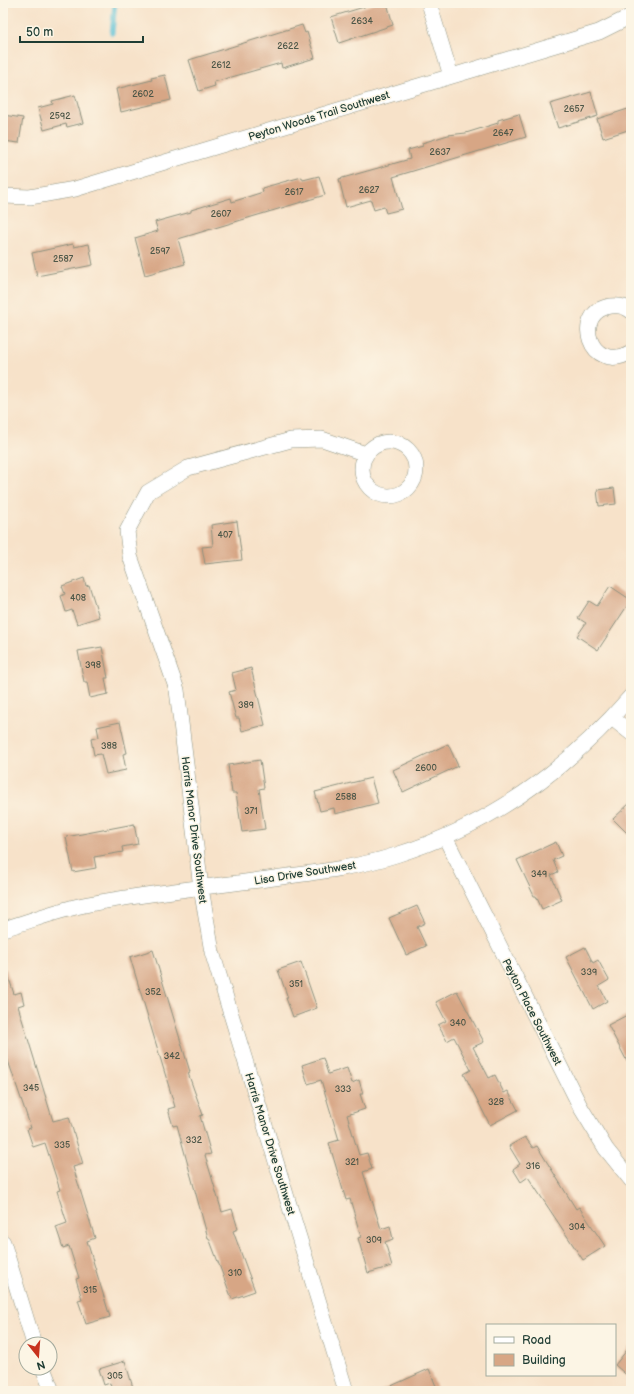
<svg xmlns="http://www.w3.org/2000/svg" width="634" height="1394" viewBox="0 0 634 1394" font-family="'Balsamiq Sans',sans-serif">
	<rect width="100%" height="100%" fill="#fcf5e5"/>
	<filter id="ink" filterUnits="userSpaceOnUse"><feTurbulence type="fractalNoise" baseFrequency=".025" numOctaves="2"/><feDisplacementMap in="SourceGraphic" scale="8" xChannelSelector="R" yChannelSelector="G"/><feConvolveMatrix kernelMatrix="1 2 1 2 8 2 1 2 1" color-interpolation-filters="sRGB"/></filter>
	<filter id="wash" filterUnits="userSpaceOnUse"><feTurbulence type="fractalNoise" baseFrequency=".012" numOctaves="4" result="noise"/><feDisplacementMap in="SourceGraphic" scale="16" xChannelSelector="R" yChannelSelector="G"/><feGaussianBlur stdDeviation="0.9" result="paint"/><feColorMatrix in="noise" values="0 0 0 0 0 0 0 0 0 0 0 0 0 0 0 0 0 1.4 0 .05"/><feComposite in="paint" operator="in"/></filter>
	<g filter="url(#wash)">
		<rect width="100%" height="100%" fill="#f7e2c9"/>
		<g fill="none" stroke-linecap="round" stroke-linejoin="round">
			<path stroke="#58bfd5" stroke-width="5" d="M 112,33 L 115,3"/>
		</g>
		<g id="blocks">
			<path fill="#d7a685" d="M 377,3 L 387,3 L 393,25 L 339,43 L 331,17 Z
				M 302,25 L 305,33 L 307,32 L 315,58 L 282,68 L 281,63 L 214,82 L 215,86 L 199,91 L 189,60 Z
				M 165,75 L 171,100 L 121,112 L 116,89 L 152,80 L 151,78 Z
				M 591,92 L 598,116 L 558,128 L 550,104 Z
				M 75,95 L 83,123 L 67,127 L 66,124 L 44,130 L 38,108 L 53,104 L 52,101 Z
				M 631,108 L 631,129 L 603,138 L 597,119 Z
				M 519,114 L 526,137 L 393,177 L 402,209 L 386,213 L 384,207 L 374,210 L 371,200 L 346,207 L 339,179 L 410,159 L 408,150 L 423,146 L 422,143 L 448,135 L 466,133 L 498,123 L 498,120 Z
				M 3,115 L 23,118 L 19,143 L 3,141 Z
				M 319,176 L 325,195 L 178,239 L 185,264 L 145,275 L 135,238 L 158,231 L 155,222 L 191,212 L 191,210 L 231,198 L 232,202 L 263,192 L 262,188 L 283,182 L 302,177 L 303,180 Z
				M 73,244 L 74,247 L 89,244 L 93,265 L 37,276 L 32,253 Z
				M 614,488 L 616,504 L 599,506 L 597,490 Z
				M 237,521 L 242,560 L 205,564 L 202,547 L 213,546 L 211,525 Z
				M 84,578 L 86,586 L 89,585 L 99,617 L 77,624 L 72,610 L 66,612 L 61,596 L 65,594 L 62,586 Z
				M 610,586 L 631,600 L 598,650 L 577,636 L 586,623 L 578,618 L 589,601 L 597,606 Z
				M 102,647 L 108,678 L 105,678 L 108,694 L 90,698 L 87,682 L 84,682 L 78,651 Z
				M 251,668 L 265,725 L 242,731 L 239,718 L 236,718 L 229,692 L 236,690 L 232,673 Z
				M 120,722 L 127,753 L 123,754 L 126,770 L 106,774 L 101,754 L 94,755 L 91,739 L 99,737 L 97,727 Z
				M 448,744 L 458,766 L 403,792 L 393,770 Z
				M 260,760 L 264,788 L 259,789 L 265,829 L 242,832 L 236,793 L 232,793 L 228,765 Z
				M 371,778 L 378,803 L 335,814 L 334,808 L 320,811 L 315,792 Z
				M 631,802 L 631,837 L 613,819 Z
				M 134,824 L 138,844 L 122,847 L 123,852 L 94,857 L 96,868 L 73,872 L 66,837 Z
				M 556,842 L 562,856 L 553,860 L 558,872 L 551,875 L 562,900 L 542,909 L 536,896 L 534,896 L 517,860 Z
				M 417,906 L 425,923 L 417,927 L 426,946 L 406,955 L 389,918 Z
				M 585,947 L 593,963 L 598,960 L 609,980 L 599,986 L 607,1001 L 593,1009 L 566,957 Z
				M 153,950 L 190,1072 L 188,1073 L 203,1115 L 200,1116 L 211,1154 L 205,1155 L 222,1212 L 232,1209 L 238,1229 L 233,1231 L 255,1291 L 232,1299 L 209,1238 L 208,1238 L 177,1125 L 173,1126 L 168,1109 L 175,1107 L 130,957 Z
				M 301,962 L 317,1008 L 293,1017 L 286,998 L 288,998 L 278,970 Z
				M 6,969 L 14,994 L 21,992 L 24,1004 L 18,1006 L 53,1121 L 69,1117 L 83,1164 L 73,1167 L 95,1238 L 87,1241 L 110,1317 L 86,1324 L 78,1300 L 82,1299 L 76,1279 L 79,1278 L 69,1246 L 63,1248 L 56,1227 L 67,1223 L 57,1191 L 60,1190 L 45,1143 L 33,1147 L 27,1129 L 31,1128 L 3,1046 L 3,970 Z
				M 457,991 L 484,1042 L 473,1047 L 489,1078 L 495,1075 L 504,1093 L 508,1091 L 518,1110 L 490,1125 L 464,1074 L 471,1070 L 454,1037 L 447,1041 L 438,1025 L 446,1021 L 436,1002 Z
				M 631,1013 L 631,1069 L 608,1025 Z
				M 323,1058 L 328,1074 L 347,1068 L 352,1083 L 359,1080 L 363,1094 L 360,1094 L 365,1109 L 347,1115 L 359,1155 L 367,1153 L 372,1169 L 363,1172 L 381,1229 L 390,1226 L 393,1239 L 385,1242 L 392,1266 L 368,1273 L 358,1238 L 361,1237 L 350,1199 L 346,1200 L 329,1143 L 339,1140 L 321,1080 L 308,1084 L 302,1065 Z
				M 525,1137 L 533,1148 L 537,1146 L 576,1209 L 579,1207 L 605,1246 L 583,1260 L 528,1177 L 521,1182 L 513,1169 L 520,1164 L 509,1146 Z
				M 631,1345 L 631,1379 L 615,1365 Z
				M 125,1361 L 134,1391 L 112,1391 L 110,1383 L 104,1385 L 99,1369 Z
				M 429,1369 L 438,1391 L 380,1391 Z"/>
		</g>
	</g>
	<g filter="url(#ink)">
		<use href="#blocks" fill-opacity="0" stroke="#8b907e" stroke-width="1"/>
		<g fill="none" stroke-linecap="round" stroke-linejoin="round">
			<g stroke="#8b907e" stroke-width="16">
				<path id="minor" d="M 429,3 L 451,76
					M 3,196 L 30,197 L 75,189 L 599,32 L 631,16
					M 631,311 C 625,306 618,305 611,306 C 571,311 589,376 631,352
					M362 469a27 27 0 1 1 54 0a27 27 0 1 1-54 0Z
					M 612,718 L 631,733
					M 445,837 L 581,1108 L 606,1149 L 631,1180
					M 3,929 C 31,921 60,909 89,904 C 153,892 217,886 281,877 C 320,872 359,867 396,855 C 489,826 568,769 631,696
					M 3,1242 L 34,1344
					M 43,1368 L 52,1391
					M 346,1391 L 212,952 L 201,888 L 177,690 L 130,556 L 127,531 L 148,492 L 188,468 L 291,440 L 322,439 L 366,454"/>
			</g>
			<use href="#minor" stroke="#fff" stroke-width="15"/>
		</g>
	</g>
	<g text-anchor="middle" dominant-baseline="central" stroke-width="3" stroke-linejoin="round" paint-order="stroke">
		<g font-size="9" fill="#4d5748">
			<text x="362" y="21">2634</text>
			<text x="288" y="46">2622</text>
			<text x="221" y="65">2612</text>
			<text x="143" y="94">2602</text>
			<text x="574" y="109">2657</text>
			<text x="60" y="116">2592</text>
			<text x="503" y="133">2647</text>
			<text x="440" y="152">2637</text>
			<text x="369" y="190">2627</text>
			<text x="294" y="192">2617</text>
			<text x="221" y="214">2607</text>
			<text x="160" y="251">2597</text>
			<text x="63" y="259">2587</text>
			<text x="225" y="535">407</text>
			<text x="78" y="598">408</text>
			<text x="93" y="665">398</text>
			<text x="246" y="705">389</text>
			<text x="109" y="746">388</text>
			<text x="426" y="768">2600</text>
			<text x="346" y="797">2588</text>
			<text x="251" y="811">371</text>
			<text x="539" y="874">349</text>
			<text x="589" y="972">339</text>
			<text x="296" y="984">351</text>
			<text x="153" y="992">352</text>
			<text x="458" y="1023">340</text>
			<text x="172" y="1056">342</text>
			<text x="31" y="1088">345</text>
			<text x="343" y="1089">333</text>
			<text x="496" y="1102">328</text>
			<text x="194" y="1140">332</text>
			<text x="62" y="1145">335</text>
			<text x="352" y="1162">321</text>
			<text x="533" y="1166">316</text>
			<text x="577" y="1227">304</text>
			<text x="374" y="1240">309</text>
			<text x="235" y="1273">310</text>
			<text x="90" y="1290">315</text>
			<text x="115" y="1376">305</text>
		</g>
		<g font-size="11" fill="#1f3d34" stroke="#fcf5e5">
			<text transform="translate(319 116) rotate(-17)">Peyton Woods Trail Southwest</text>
			<text transform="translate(194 830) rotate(83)">Harris Manor Drive Southwest</text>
			<text transform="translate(305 873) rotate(-9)">Lisa Drive Southwest</text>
			<text transform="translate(532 1012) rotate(63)">Peyton Place Southwest</text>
			<text transform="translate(270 1144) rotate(73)">Harris Manor Drive Southwest</text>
		</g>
	</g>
	<rect width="634" height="1394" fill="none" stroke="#fcf5e5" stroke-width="16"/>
	<rect x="486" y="1324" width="130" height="52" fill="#fcf5e5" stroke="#a4ab9e"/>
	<rect x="494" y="1337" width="20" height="6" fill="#ffffff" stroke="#a4ab9e"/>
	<text x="522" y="1344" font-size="12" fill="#1f3d34">Road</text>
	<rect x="494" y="1354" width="20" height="12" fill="#d7a685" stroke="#a4ab9e"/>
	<text x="522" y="1364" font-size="12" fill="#1f3d34">Building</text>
	<g transform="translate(38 1356) rotate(163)"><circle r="19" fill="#fcf5e5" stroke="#a4ab9e"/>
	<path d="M0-3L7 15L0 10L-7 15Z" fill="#c8321e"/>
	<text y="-6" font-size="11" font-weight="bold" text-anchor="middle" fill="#1f3d34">N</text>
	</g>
	<path d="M20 36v6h123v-6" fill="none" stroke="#1f3d34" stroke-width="2"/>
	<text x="26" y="36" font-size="12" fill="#1f3d34" stroke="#fcf5e5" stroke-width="3" paint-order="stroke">50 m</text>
</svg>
